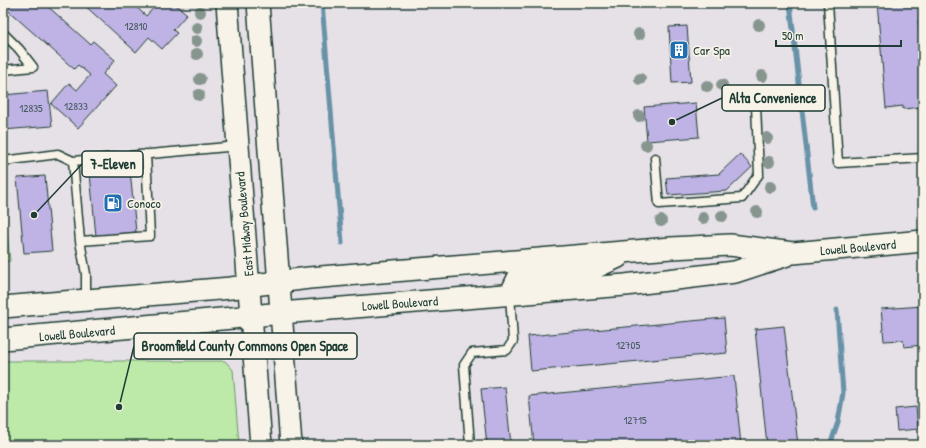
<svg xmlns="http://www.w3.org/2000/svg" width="926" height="448" viewBox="0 0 926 448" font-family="'Patrick Hand',sans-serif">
	<rect width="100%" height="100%" fill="#e6e0e7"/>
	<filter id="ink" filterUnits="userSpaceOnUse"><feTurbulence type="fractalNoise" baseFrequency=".025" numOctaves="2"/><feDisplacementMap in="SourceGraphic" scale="8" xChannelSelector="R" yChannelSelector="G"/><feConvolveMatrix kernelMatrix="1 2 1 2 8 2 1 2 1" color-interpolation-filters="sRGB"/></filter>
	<g filter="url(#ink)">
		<path fill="#bdeaa8" stroke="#6e946e" d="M 3,192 L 10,261 L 3,262 Z
			M 3,361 L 225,361 L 233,370 L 239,445 L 3,445 Z"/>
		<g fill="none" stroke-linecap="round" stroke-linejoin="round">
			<path stroke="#6792a8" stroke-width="5" d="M 322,3 L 342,243
				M 790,3 L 813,208
				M 830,445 L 838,422 L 843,393 L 837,310"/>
		</g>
		<path fill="#beb3e4" stroke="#1f3d34" d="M 3,3 L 44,3 L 90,44 L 93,41 L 115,60 L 103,74 L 116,86 L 78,128 L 51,104 L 69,83 L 77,90 L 90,75 L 78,65 L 74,69 L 3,6 Z
			M 82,3 L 132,3 L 146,16 L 158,3 L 174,3 L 187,14 L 173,30 L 177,33 L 162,49 L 149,37 L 136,52 Z
			M 877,3 L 923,3 L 923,20 L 918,21 L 923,64 L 923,107 L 903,109 L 903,106 L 886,108 Z
			M 687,26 L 691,82 L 672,83 L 669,27 Z
			M 48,91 L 52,126 L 3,130 L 3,95 Z
			M 696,103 L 699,137 L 647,141 L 644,107 Z
			M 740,154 L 752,167 L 727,191 L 668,195 L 666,178 L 719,174 Z
			M 130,170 L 136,232 L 96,236 L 90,174 Z
			M 45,176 L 52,251 L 24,253 L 17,178 Z
			M 923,306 L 923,345 L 904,347 L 903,340 L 884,341 L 881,309 Z
			M 724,318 L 727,353 L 531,371 L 528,336 Z
			M 784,326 L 798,445 L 767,445 L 755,329 Z
			M 734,376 L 741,445 L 534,445 L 529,396 Z
			M 505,387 L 511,445 L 487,445 L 481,389 Z
			M 916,407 L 918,429 L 897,431 L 895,409 Z"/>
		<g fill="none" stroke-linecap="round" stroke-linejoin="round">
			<g stroke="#1f3d34" stroke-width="11">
				<path id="service" d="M 828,3 L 838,163 L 923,158
					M 3,33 L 19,49 L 33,67 L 3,70
					M 655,158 L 659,204 L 742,198 L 759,174 L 756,106
					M 3,161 L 58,154 L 73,161
					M 80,241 L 150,236 L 146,154
					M 86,300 L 86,274 L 80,241 L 73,161 L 238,146
					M 470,445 L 464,365 L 472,353 L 507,350 L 513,341 L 510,295"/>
			</g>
			<g stroke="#1f3d34" stroke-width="24">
				<path id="secondary" d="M 227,3 L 261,445
					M 258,3 L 291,445
					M 510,295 L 519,276 L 590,270 L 618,257
					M 3,307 L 231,288 L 309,278 L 671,248 L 730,245 L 793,253 L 923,241
					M 3,339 L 232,318 L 281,313 L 625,285 L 735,272 L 787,255"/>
			</g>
			<use href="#service" stroke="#f7f3e8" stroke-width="8"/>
			<use href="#secondary" stroke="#f7f3e8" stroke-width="21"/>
		</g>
		<g fill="#86958e">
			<circle cx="200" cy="12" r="6"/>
			<circle cx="759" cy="25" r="6"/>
			<circle cx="197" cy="28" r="6"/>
			<circle cx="639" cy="34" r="6"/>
			<circle cx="196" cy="41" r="6"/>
			<circle cx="197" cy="54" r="6"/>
			<circle cx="762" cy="76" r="6"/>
			<circle cx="200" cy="79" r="6"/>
			<circle cx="640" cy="79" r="6"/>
			<circle cx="722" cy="85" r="6"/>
			<circle cx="707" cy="86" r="6"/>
			<circle cx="199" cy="95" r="6"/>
			<circle cx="639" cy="116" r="6"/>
			<circle cx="767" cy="138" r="6"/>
			<circle cx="646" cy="145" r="6"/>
			<circle cx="769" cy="162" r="6"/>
			<circle cx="770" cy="187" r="6"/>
			<circle cx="757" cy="212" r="6"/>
			<circle cx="722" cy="216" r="6"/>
			<circle cx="703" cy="218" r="6"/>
			<circle cx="661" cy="221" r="6"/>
		</g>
	</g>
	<defs>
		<g id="building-square" transform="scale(1)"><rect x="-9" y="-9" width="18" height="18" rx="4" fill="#1f6fb2" stroke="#f7f3e8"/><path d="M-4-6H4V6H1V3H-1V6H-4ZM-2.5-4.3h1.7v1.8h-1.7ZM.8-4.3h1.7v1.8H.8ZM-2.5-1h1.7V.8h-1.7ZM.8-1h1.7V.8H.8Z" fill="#fff"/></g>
		<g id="fuel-square" transform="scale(1)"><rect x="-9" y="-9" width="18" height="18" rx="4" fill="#1f6fb2" stroke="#f7f3e8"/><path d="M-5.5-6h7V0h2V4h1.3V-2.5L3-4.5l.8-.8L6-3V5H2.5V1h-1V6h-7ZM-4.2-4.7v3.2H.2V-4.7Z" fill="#fff"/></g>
	</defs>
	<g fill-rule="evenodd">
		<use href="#building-square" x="679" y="50"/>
		<use href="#fuel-square" x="113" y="203"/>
	</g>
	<g text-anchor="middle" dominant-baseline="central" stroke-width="3.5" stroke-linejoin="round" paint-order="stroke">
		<g font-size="11" fill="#475a60">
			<text x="136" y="26">12810</text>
			<text x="76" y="106">12833</text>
			<text x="31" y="108">12835</text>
			<text x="628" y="345">12705</text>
			<text x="635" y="420">12715</text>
		</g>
		<g font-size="13" fill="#1f3d34" stroke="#f7f3e8" text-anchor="start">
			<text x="693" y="50">Car Spa</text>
			<text x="127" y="203">Conoco</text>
		</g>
		<g font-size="13" fill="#1f3d34" stroke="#f7f3e8">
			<text transform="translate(244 224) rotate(-95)">East Midway Boulevard</text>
			<text transform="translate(858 247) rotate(-5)">Lowell Boulevard</text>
			<text transform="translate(400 303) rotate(-4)">Lowell Boulevard</text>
			<text transform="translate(77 333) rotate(-5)">Lowell Boulevard</text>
		</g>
	</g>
	<path fill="none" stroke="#1f3d34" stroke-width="1.5" d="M672 122L722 98M34 215L82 164M119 407L134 346"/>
	<g fill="#1f3d34" stroke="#f7f3e8" stroke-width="1.5">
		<circle cx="672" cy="122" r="4"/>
		<circle cx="34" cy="215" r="4"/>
		<circle cx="119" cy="407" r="4"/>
	</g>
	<g fill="#f7f3e8" stroke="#1f3d34" stroke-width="1.5">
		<rect x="722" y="85" width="103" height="26" rx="4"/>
		<rect x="82" y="151" width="61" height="26" rx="4"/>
		<rect x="134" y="333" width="223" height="26" rx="4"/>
	</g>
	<g font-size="14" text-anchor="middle" font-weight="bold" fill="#1f3d34">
		<text x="773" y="103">Alta Convenience</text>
		<text x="113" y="169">7-Eleven</text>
		<text x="245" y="351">Broomfield County Commons Open Space</text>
	</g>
	<rect width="926" height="448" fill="none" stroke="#f7f3e8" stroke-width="16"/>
	<rect x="8" y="8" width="910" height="432" fill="none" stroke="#1f3d34" stroke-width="1.5" filter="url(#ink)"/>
	<path d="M776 40v6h125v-6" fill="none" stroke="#1f3d34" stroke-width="2"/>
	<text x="782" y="40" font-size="12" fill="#1f3d34" stroke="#f7f3e8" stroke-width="3" paint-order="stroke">50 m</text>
</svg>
